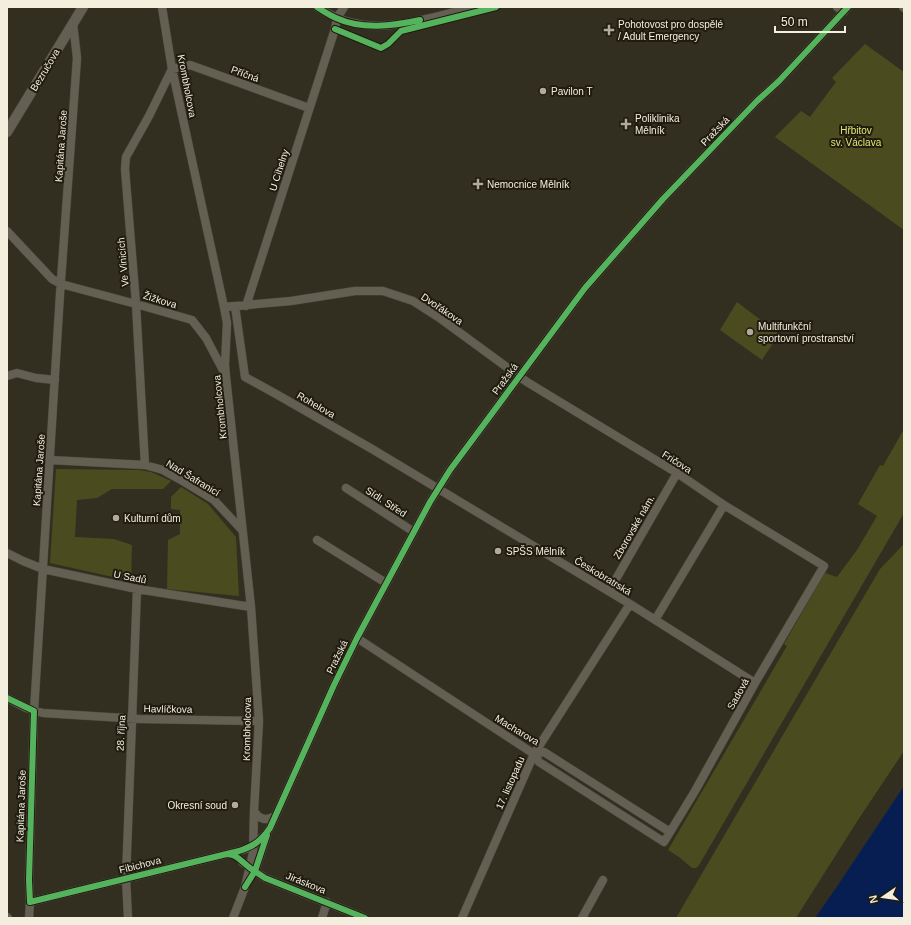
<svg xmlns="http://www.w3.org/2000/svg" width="911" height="925" viewBox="0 0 911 925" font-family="Helvetica,sans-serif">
	<rect width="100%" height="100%" fill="#332f20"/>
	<path fill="#4a4c1f" d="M 865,44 L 904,72 L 904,230 L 775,137 L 801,111 L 810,117 L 836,82 L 832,78 Z
		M 737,302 L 779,334 L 762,360 L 720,330 Z
		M 904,429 L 904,513 L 699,865 L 696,868 L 692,868 L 679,857 L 668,850 L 787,646 L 784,644 L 825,573 L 837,577 L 857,550 L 877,516 L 858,504 L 880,465 L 883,466 Z
		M 56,469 L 139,470 L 151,472 L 171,481 L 163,489 L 112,489 L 97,498 L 77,500 L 75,537 L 114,539 L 132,545 L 131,581 L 50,563 Z
		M 181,487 L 208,504 L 236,537 L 239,596 L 167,589 L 168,540 L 180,534 L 180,510 L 171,509 L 171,497 Z
		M 904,544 L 904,751 L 856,823 L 796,918 L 676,918 L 880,569 Z"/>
	<path fill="#061e52" d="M 904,786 L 904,918 L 815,918 L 836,888 Z"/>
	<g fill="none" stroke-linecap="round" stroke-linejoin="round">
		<g stroke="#4d4a3d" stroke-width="9">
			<path id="minor" d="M 162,7 L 172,69 L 224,307 L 227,323 L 225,364 L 226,377 L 251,607 L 259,721 L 254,811 L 253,853 L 245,887 L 233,918
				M 317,7 C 328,14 340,20 353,23 C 390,32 437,16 473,7
				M 837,7 L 844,12
				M 903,7 L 904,8
				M 7,231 L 52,279 L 61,284 L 136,304 L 192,320 L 206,338 L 225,374
				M 235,306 L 245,377 L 276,394 L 372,449 L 630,604 L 755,683
				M 246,306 L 335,29 L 337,18 L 344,7
				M 224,307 L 291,301 L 355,291 L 383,291 L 413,301 L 441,319 L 527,382 L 677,473 L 724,505 L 824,566 L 755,683 L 695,791 L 664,842 L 539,762 L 534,754
				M 7,376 L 17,373 L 36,378 L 55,380
				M 50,460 L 145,465 L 163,470 L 181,480 L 214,500 L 242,530 L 242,528
				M 145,465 L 136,304 L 125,169 L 126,157 L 149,116 L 172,69 L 190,65 L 309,108
				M 346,488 L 414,532
				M 317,540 L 386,583
				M 7,553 L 23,561 L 43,569 L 137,589 L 251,607
				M 609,591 L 677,473
				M 655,620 L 724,505
				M 357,638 L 534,754 L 544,752 L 670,832
				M 7,698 L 26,708 L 43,713 L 140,719 L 259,721
				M 254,811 C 259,820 267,821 275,816
				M 242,862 L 265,878 L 365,918
				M 252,874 L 255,871 L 267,835
				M 30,902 L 239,851 L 249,848 L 254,845 L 266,834 L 270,828 L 334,685 L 357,638 L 430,502 L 450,470 L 585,288 L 663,199 L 757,101 L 779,81 L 848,7
				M 7,917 L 8,918
				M 29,918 L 30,902 L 29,880 L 34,711 L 60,294 L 77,58 L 73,23
				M 128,918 L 126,878 L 137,589
				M 322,918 L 327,902
				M 462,918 L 534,754 L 630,604
				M 582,918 L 603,880"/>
		</g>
		<g stroke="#4d4a3d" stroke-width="11">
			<path id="tertiary" d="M 7,132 L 83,7"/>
		</g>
		<use href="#minor" stroke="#635f53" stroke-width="8"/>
		<use href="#tertiary" stroke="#635f53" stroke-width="10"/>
		<g stroke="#1f1b0f" stroke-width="8">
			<path id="cycleway" d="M 317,7 C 323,11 329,15 336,18 C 362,30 393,26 420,20
				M 335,29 L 381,48 L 388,44 L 401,31 L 496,7
				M 7,698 L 34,711 L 29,880 L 30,902 L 239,851 C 254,846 261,841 270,828 L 334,685 L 357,638 L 430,502 L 450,470 L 585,288 L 663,199 L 757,101 L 779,81 L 848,7
				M 227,854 L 233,855 L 238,858 L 250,868 L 265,878 L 365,918
				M 245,887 L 255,871 L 267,835"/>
		</g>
		<use href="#cycleway" stroke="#56b35d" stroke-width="6"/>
	</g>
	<g fill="#b0ab9c" stroke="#1f1b0f" stroke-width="1.5">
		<path d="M607 24h4v4h4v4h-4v4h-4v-4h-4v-4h4z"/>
		<circle cx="543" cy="91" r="4"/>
		<path d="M624 118h4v4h4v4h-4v4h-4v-4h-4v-4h4z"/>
		<path d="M476 178h4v4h4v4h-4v4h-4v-4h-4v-4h4z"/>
		<circle cx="750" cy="332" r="4"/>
		<circle cx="116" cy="518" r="4"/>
		<circle cx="498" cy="551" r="4"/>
		<circle cx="235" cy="805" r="4"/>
	</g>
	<g text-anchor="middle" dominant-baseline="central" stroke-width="4" stroke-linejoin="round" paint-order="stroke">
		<g font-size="10" fill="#f3eede" stroke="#1f1b0f" text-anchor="start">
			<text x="618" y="24">Pohotovost pro dospělé<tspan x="618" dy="12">/ Adult Emergency</tspan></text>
			<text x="551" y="91">Pavilon T</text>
			<text x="635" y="118">Poliklinika<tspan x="635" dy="12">Mělník</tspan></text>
			<text x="487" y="184">Nemocnice Mělník</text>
			<text x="758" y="326">Multifunkční<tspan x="758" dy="12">sportovní prostranství</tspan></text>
			<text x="124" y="518">Kulturní dům</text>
			<text x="506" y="551">SPŠS Mělník</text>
			<text x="227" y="805" text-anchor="end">Okresní soud</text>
		</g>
		<g font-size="10" fill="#f3eede" stroke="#1f1b0f">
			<text transform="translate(45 70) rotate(-59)">Bezručova</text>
			<text transform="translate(245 74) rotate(20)">Příčná</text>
			<text transform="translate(187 86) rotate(79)">Krombholcova</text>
			<text transform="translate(715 131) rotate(-46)">Pražská</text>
			<text transform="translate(61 146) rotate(-86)">Kapitána Jaroše</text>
			<text transform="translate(279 170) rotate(-72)">U Cihelny</text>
			<text transform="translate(123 262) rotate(-95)">Ve Vinicích</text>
			<text transform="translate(160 300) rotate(17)">Žižkova</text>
			<text transform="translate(442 309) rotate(34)">Dvořákova</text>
			<text transform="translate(505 379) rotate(-53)">Pražská</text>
			<text transform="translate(316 405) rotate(30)">Rohelova</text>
			<text transform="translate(220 407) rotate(-96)">Krombholcova</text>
			<text transform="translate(677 462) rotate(32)">Fričova</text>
			<text transform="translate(39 470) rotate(-86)">Kapitána Jaroše</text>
			<text transform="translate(193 478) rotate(31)">Nad Šafranicí</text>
			<text transform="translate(386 502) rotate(33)">Sídl. Střed</text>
			<text transform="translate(634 527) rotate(-60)">Zborovské nám.</text>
			<text transform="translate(603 576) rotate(31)">Českobratrská</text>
			<text transform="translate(130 577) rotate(11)">U Sadů</text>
			<text transform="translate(337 657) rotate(-64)">Pražská</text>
			<text transform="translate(738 694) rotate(-61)">Sadová</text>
			<text transform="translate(168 709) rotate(1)">Havlíčkova</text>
			<text transform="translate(247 729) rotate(-89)">Krombholcova</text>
			<text transform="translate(517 730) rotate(31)">Macharova</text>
			<text transform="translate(121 733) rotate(-87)">28. října</text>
			<text transform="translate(510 783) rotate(-66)">17. listopadu</text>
			<text transform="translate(21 806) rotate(-88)">Kapitána Jaroše</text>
			<text transform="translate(140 865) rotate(-14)">Fibichova</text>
			<text transform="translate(306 883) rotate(22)">Jiráskova</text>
		</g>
		<g font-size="10" fill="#e1e974" stroke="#1f1b0f">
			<text x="856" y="130">Hřbitov<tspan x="856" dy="12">sv. Václava</tspan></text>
		</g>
	</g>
	<rect width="911" height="925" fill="none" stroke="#f3eede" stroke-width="16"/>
	<g transform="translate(883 897) rotate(257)" stroke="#1f1b0f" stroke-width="3" paint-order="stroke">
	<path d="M0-3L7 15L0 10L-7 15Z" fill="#f3eede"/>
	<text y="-6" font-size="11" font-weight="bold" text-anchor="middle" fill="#f3eede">N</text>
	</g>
	<path d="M775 26v6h70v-6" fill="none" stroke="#f3eede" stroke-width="2"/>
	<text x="781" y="26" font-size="12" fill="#f3eede" stroke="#1f1b0f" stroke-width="3" paint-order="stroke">50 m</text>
</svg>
